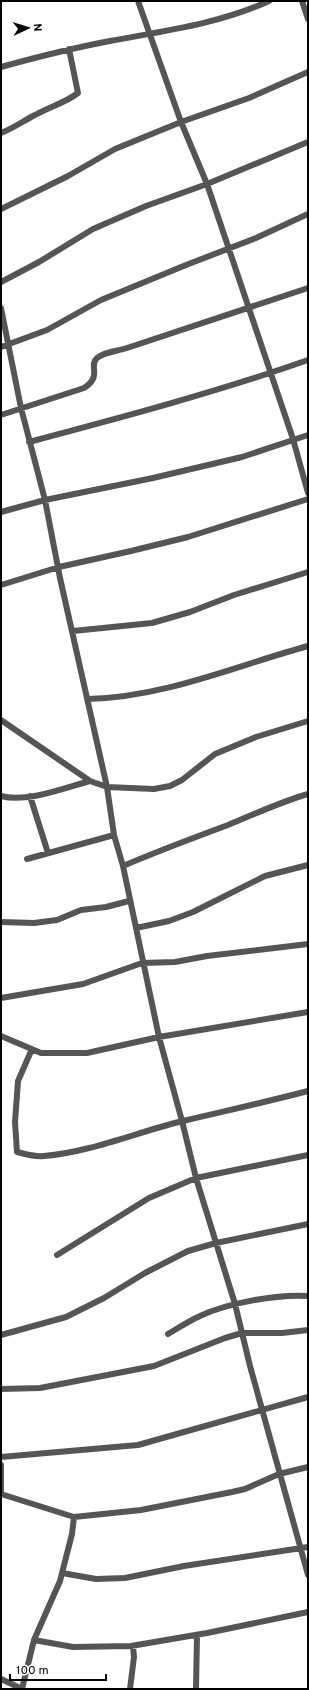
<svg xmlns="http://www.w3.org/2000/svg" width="309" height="1690" viewBox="0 0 309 1690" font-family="Overpass,sans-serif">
	<rect width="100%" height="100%" fill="#fff"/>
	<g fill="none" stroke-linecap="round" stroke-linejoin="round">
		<path stroke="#555" stroke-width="6" d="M 138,1 L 181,122 L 207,184 L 293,439 L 308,493
			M 302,1 L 308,19
			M 1,67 C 37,57 73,48 110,41 C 164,31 219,24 269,1
			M 1,133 C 14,128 23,121 35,115 C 49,107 65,103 78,93 L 69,49
			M 1,209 L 68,176 L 115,149 L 181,122 L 249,98 L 308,72
			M 1,282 L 39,262 L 93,229 L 146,206 L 207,184 L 308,142
			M 1,308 L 21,408 L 45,500 L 60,578 L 107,787 L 114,835 L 123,866 L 159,1037 L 182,1121 L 196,1178 L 235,1304 L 250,1366 L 308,1575
			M 1,347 L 47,330 L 101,300 L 186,265 L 256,238 L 308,214
			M 1,415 L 84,388 C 103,376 88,366 97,358 C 104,352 118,351 127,348 L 308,288
			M 29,442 C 123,417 217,392 308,360
			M 1,512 L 45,500 L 153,478 L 242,457 L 308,435
			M 1,585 L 59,567 L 131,551 L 188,537 L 308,499
			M 73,631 L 152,623 L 190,612 L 234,595 L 308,572
			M 88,699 C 165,697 235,666 308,646
			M 1,720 L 90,781 L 107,787 L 154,789 L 170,786 L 182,780 L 215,754 L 256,737 L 308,721
			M 1,796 C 27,803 64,788 90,781
			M 30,796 L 48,853
			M 27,859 L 114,835
			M 123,866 C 158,851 193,838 228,825 C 255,814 280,802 308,794
			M 1,922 L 34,923 L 57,920 L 81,910 L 106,907 L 129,901
			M 136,928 L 169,921 L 193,912 L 265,876 L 308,865
			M 1,998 L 83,984 L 142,963 L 175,962 L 207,956 L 308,944
			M 1,1036 L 41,1053 L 87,1053 L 159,1037 L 308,1012
			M 32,1049 L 18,1081 L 15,1122 L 17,1152 C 25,1154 35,1157 44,1156 C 91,1152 137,1132 183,1121 C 225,1111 266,1102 308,1091
			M 57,1255 L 149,1198 L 196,1178 L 308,1155
			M 168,1334 C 178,1328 189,1321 200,1316 C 227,1303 278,1294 308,1296
			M 1,1335 L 66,1317 L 104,1298 L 145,1273 L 188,1251 L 216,1243 L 308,1224
			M 1,1389 L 40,1388 L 154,1366 L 225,1338 L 242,1333 L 282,1333 L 308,1330
			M 1,1457 L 138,1445 L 308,1397
			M 1,1465 L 1,1494
			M 1,1494 L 74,1517 L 72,1534 L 60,1581 L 34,1640 L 22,1689
			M 74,1517 L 141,1510 L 232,1492 L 245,1489 L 279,1474 L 308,1467
			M 62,1573 L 96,1579 L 125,1578 L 184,1566 L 308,1547
			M 34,1640 L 73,1647 L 131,1646 L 207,1633 L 308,1612
			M 1,1679 L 22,1689
			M 130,1689 L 134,1657 L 133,1646
			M 196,1689 L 197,1635"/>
	</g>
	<rect width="309" height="1690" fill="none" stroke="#000000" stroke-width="4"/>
	<g transform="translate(28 28) rotate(86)" stroke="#ffffff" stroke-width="3" paint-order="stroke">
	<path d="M0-3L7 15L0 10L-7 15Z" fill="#000000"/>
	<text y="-6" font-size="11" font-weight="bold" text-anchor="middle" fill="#000000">N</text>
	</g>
	<path d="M10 1674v6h96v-6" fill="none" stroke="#000000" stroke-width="2"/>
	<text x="16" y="1674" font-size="12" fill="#000000" stroke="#ffffff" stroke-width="3" paint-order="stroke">100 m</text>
</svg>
